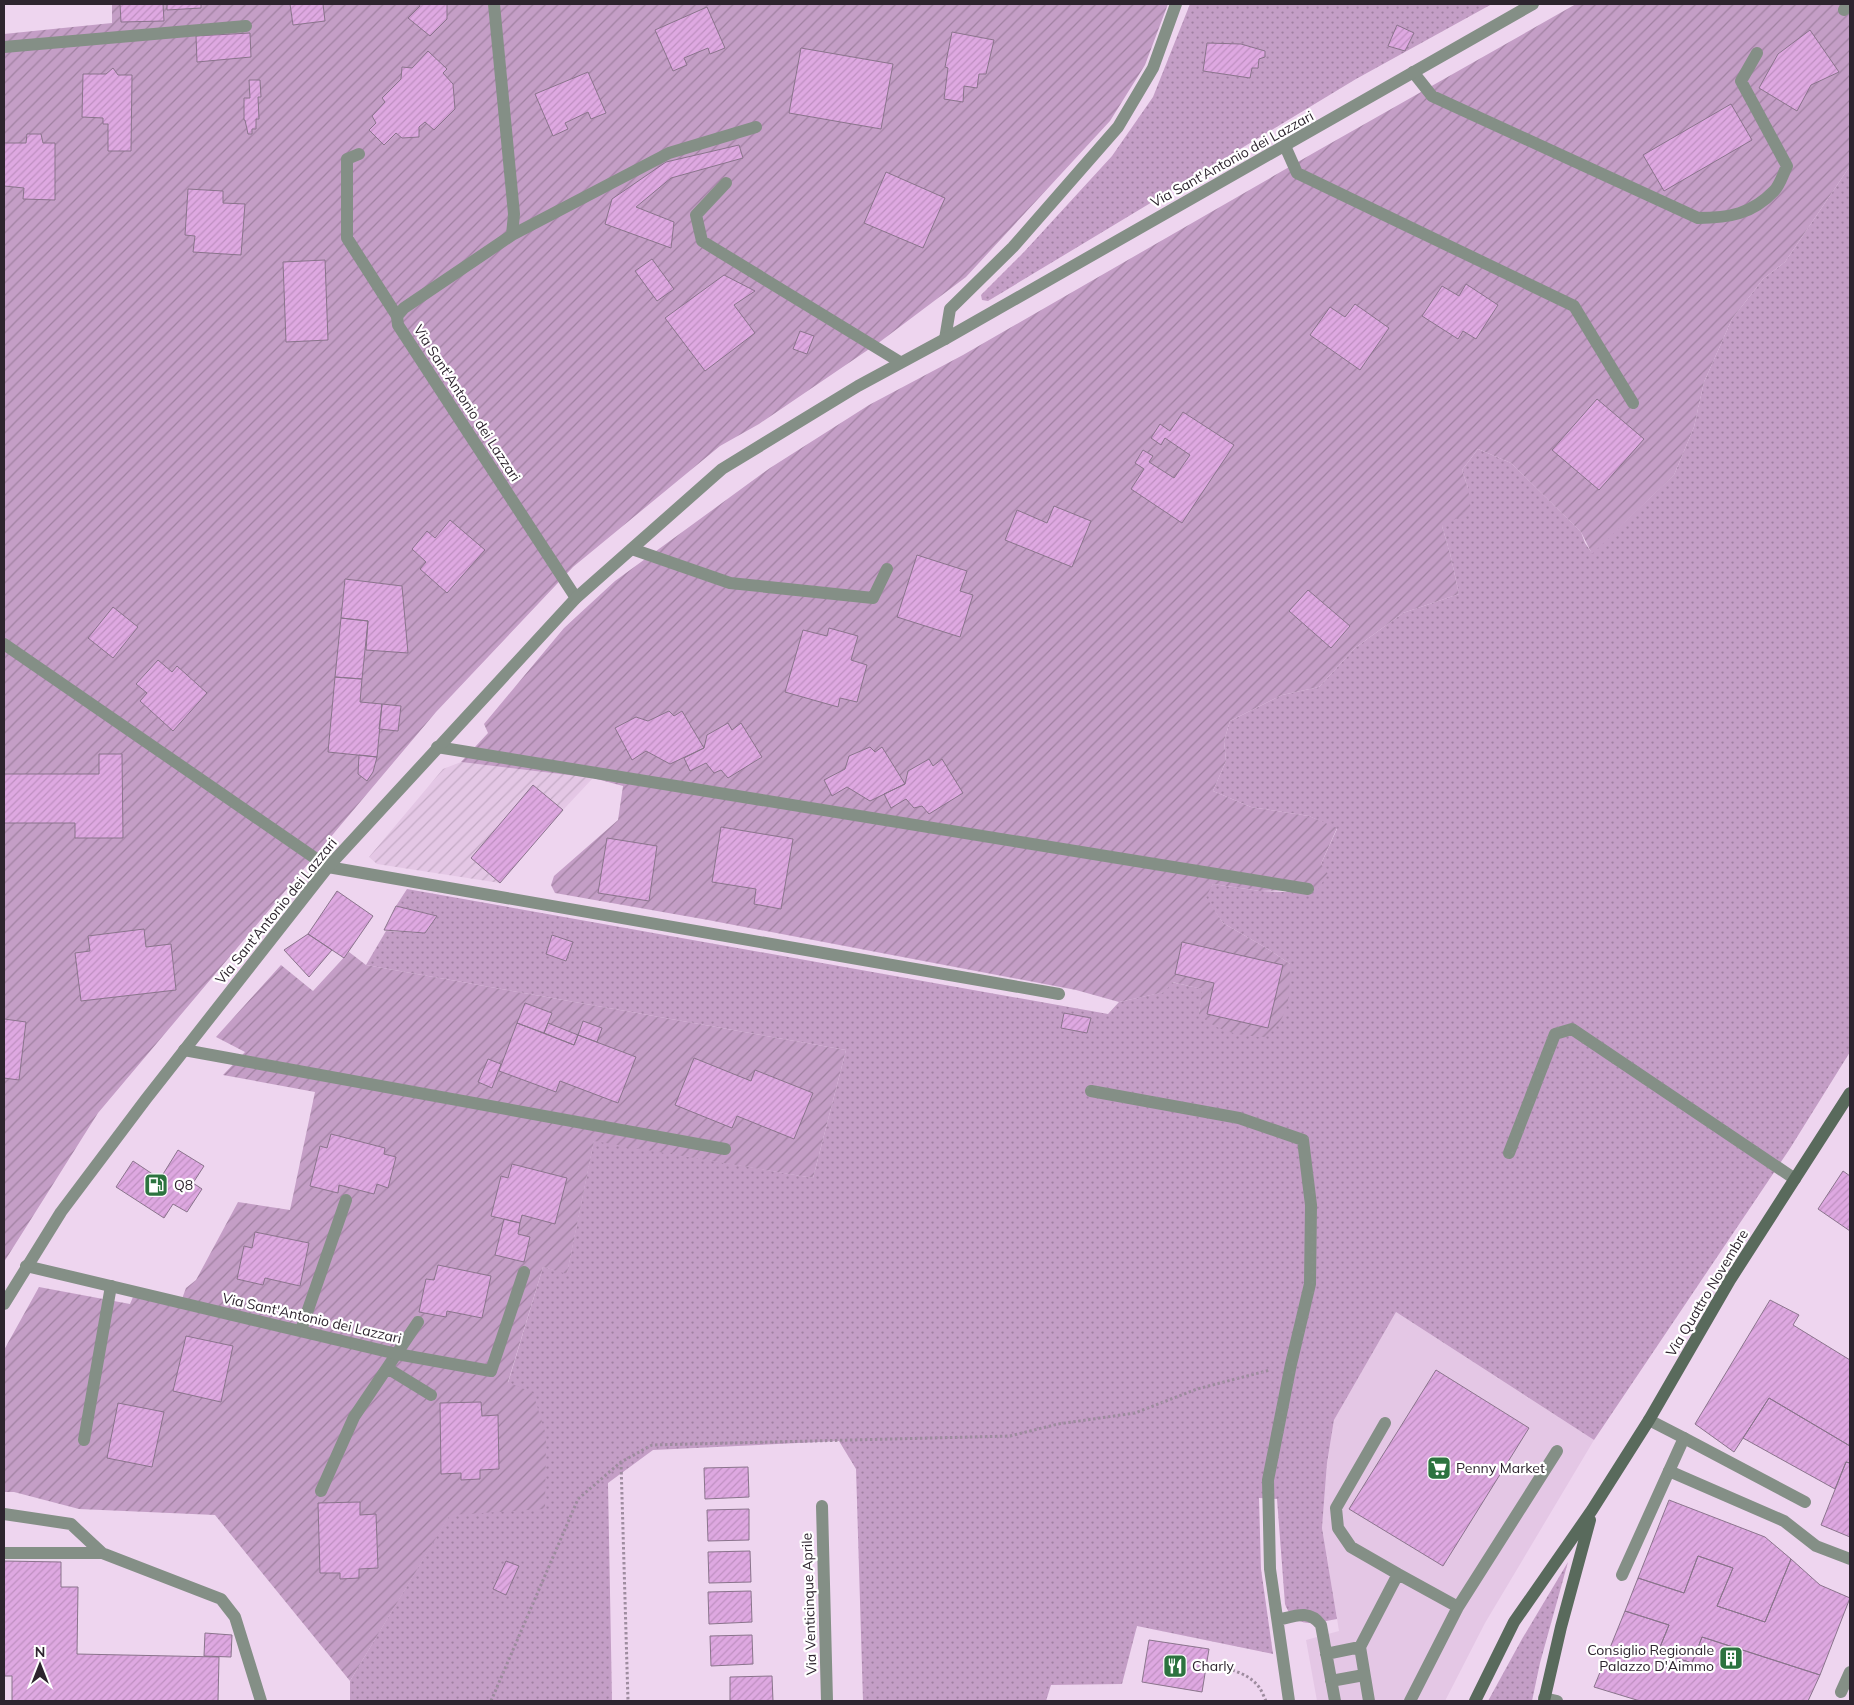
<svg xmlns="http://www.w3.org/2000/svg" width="1854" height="1705" viewBox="0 0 1854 1705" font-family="Mulish,sans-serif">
	<defs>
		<pattern id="industrial-furrows" width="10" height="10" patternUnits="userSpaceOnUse" patternTransform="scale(1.25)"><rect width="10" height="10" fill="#e4c7e5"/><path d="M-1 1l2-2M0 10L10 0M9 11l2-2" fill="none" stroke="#c4abc5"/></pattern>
		<pattern id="grass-dots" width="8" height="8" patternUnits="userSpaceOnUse" patternTransform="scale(1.25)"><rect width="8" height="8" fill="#c49ec6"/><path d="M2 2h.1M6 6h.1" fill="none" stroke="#a081a1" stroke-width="1.8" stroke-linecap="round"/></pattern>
		<pattern id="garden-furrows" width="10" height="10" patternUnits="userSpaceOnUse" patternTransform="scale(1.25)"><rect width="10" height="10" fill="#c49ec6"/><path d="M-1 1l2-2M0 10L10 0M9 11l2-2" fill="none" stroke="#a081a1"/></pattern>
		<pattern id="building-hatch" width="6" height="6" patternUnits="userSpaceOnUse" patternTransform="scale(1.25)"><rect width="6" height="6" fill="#dea8e1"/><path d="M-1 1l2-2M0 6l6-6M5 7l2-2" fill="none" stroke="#bf90c1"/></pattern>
	</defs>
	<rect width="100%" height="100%" fill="#eed5ef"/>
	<path fill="#e4c7e5" d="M 1396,1312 L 1594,1440 L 1485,1623 L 1445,1701 L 1317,1701 L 1306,1640 L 1339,1631 L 1322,1528 L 1327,1463 L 1334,1420 Z"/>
	<path fill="url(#industrial-furrows)" d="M 461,762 L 593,778 L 563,810 L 533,785 L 471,858 L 500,883 L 377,864 L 369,857 L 443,769 Z"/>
	<path fill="url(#grass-dots)" d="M 1190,4 L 1492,4 L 1356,79 L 988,301 L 982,300 L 981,295 L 1024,252 L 1112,156 L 1153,97 Z
		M 1850,166 L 1850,1052 L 1789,1150 L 1594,1440 L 1396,1312 L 1334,1420 L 1327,1463 L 1322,1528 L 1337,1619 C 1316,1623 1294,1630 1285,1604 L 1277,1499 L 1259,1498 L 1261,1569 L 1273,1654 L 1137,1626 L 1122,1684 L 1051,1685 L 1046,1701 L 863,1701 L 856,1469 L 839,1441 L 653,1450 L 608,1483 L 612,1701 L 350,1701 L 350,1681 L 450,1514 L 545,1508 L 508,1383 L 543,1267 L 567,1273 L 594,1140 L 813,1178 L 846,1050 L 366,965 L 386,931 L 425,933 L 437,916 L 396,906 L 407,889 L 1108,1014 L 1119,1002 L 1164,992 L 1171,982 L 1203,989 L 1199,1014 L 1290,964 L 1268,949 L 1223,923 L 1205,897 L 1213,884 L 1260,891 L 1286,892 L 1321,864 L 1337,829 L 1309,816 L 1251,807 L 1213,791 L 1226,761 L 1224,741 L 1230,721 L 1282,695 L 1319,687 L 1355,648 L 1403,613 L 1459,594 L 1450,553 L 1442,526 L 1468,488 L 1462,470 L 1478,449 L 1511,463 L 1581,532 L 1585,543 L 1592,553 L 1674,475 L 1694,427 L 1704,382 L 1732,319 L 1763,279 L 1785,262 Z
		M 1568,1562 L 1540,1663 L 1532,1701 L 1488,1701 L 1522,1639 Z"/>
	<path fill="url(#garden-furrows)" d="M 112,4 L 1168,4 L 1145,65 L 1110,121 L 966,277 L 881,341 L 759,424 L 720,446 L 573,567 L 436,712 L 98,1113 L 4,1262 L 4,34 L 112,23 Z
		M 1576,4 L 1850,4 L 1850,166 L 1785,262 L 1763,279 L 1732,319 L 1704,382 L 1694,427 L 1674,475 L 1592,554 L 1581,532 L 1511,463 L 1478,449 L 1462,470 L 1468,488 L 1471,511 L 1442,526 L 1450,553 L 1459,594 L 1403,613 L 1355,648 L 1319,687 L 1282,695 L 1230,721 L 1224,741 L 1226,761 L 1213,791 L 1251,807 L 1309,816 L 1337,828 L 1321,864 L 1328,874 L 1318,889 L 1260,891 L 1213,884 L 1206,897 L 1223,923 L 1268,949 L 1290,964 C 1289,995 1292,1016 1265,1037 C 1240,1036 1217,1032 1199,1014 L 1202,989 L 1172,982 L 1165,992 L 1119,1002 L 1076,990 L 708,920 L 555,893 L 551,885 L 554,876 L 618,820 L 623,786 L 593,778 L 461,762 L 488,733 L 484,724 L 564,628 L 615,581 L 770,468 L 869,405 L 963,355 L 1317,151 Z
		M 349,952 L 366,965 L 846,1050 L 813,1178 L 594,1141 L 567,1274 L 543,1267 L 508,1382 L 533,1393 L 546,1435 L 545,1509 L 450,1515 L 350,1681 L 215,1515 L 79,1509 L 14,1492 L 4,1492 L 4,1350 L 39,1287 L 130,1304 L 133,1297 L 179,1307 L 186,1288 L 196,1280 L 238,1202 L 290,1210 L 315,1092 L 223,1075 L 245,1052 L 216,1037 L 281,965 L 313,991 Z"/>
	<path fill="url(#building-hatch)" stroke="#8a748c" d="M 120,4 L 163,4 L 164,21 L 121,22 Z
		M 167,4 L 201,4 L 201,8 L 167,10 Z
		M 290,4 L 323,4 L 325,21 L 293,25 Z
		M 419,4 L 447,4 L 447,19 L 430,36 L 408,18 L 420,6 Z
		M 707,7 L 725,48 L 710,54 L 708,48 L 684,58 L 687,65 L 673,71 L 655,30 Z
		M 1397,25 L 1414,33 L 1405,51 L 1388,46 Z
		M 1810,30 L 1839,72 L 1811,85 L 1797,111 L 1759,88 L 1778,54 Z
		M 952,32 L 994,40 L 986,74 L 979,74 L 977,88 L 964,86 L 963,102 L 944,99 L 948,68 L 945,67 Z
		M 250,33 L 251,57 L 197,62 L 196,36 Z
		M 1207,43 L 1241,44 L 1265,51 L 1265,57 L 1259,59 L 1258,68 L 1252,68 L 1250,78 L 1203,71 Z
		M 801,48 L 893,64 L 881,129 L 789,113 Z
		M 428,51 L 447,69 L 443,73 L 453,84 L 455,109 L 434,130 L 425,122 L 419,127 L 419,137 L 402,138 L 396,133 L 384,145 L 369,130 L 376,123 L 372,116 L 385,102 L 382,98 L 401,79 L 402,67 L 412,68 Z
		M 113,68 L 118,75 L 132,75 L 131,151 L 108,151 L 108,124 L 103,124 L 103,118 L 82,117 L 83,74 L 106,74 Z
		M 588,72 L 606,113 L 591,119 L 588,112 L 565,123 L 568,129 L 553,136 L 535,94 Z
		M 249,80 L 260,80 L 261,97 L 258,97 L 259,119 L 256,119 L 256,129 L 252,129 L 252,134 L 248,134 L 245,120 L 244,120 L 244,98 L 250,98 Z
		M 1731,104 L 1752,140 L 1664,191 L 1643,155 Z
		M 27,134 L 41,134 L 43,143 L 55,143 L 55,200 L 23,199 L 24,188 L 4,186 L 4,143 L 26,143 Z
		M 739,145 L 743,158 L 671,178 L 636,207 L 674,222 L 671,248 L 605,224 L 612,199 L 666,162 Z
		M 886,172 L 945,198 L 923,248 L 864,223 Z
		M 188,189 L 223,191 L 223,203 L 245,204 L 241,255 L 193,252 L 195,236 L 185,235 Z
		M 652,259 L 674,289 L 657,301 L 635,271 Z
		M 325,260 L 328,340 L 286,342 L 283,262 Z
		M 724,275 L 755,291 L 734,305 L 755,333 L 705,371 L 665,318 Z
		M 1466,284 L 1498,305 L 1476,339 L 1463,331 L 1458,339 L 1422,316 L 1442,286 L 1459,296 Z
		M 1355,304 L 1389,328 L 1360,370 L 1310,335 L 1330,307 L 1345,317 Z
		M 800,331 L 814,336 L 807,354 L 793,349 Z
		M 1597,399 L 1644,439 L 1599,490 L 1552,450 Z
		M 1183,412 L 1234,445 L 1182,523 L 1131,489 L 1144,469 L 1135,463 L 1143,450 L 1153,456 L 1149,462 L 1174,478 L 1190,455 L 1165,438 L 1161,445 L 1151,438 L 1160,424 L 1170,431 Z
		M 1054,506 L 1091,521 L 1072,567 L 1005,540 L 1017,510 L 1047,523 Z
		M 450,520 L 485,550 L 447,593 L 420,569 L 426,562 L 412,549 L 427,531 L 435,538 Z
		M 917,555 L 967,571 L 960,591 L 973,595 L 960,637 L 897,617 Z
		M 345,579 L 402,586 L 408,653 L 366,650 L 368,621 L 341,618 Z
		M 1308,590 L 1350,626 L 1331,648 L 1289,611 Z
		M 113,607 L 138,627 L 113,658 L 88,638 Z
		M 341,618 L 368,621 L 362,679 L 335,677 Z
		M 829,628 L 858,636 L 851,660 L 867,665 L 857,702 L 840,698 L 838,707 L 785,692 L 803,630 L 827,636 Z
		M 158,660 L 172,672 L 177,666 L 207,693 L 173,731 L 140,701 L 147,693 L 136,684 Z
		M 335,677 L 362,679 L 360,702 L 382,704 L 377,757 L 328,752 Z
		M 382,704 L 401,706 L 398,731 L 379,729 Z
		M 669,711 L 674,716 L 682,711 L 704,748 L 670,764 L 646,751 L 632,760 L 615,728 L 636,717 L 648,721 Z
		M 728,723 L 732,730 L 741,723 L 762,757 L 728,778 L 721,770 L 714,773 L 706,763 L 690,771 L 684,758 L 704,748 L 707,735 Z
		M 870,747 L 875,752 L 882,747 L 905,784 L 870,801 L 847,787 L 832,796 L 824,780 L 845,769 L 849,756 Z
		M 99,754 L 122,754 L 123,838 L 75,838 L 75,823 L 4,823 L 4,774 L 99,774 Z
		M 359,755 L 377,757 L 373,772 L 367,781 L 358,774 Z
		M 929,759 L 933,766 L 942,759 L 963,793 L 929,814 L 922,806 L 914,808 L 906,799 L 891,808 L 884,794 L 905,784 L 908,771 Z
		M 533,785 L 563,810 L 500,883 L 471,858 Z
		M 721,827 L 793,839 L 781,909 L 754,904 L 756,889 L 712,882 Z
		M 607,838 L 657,846 L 649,901 L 598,893 Z
		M 337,891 L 373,916 L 344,958 L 308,934 Z
		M 396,906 L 437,916 L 425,933 L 384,930 Z
		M 144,929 L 146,947 L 171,944 L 176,990 L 81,1001 L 75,953 L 90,951 L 88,936 Z
		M 308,934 L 332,950 L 309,977 L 284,950 Z
		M 552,935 L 573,942 L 566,961 L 546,954 Z
		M 1182,942 L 1283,965 L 1268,1028 L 1207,1014 L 1214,983 L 1175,974 Z
		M 525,1003 L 552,1013 L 544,1033 L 517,1023 Z
		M 1064,1013 L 1091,1018 L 1087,1033 L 1061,1028 Z
		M 4,1019 L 26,1022 L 19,1080 L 4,1078 Z
		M 583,1021 L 602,1028 L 597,1042 L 578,1035 Z
		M 517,1023 L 574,1045 L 578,1035 L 636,1057 L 618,1103 L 560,1081 L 556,1092 L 499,1071 Z
		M 548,1023 L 578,1035 L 574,1045 L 544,1033 Z
		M 694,1058 L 751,1081 L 755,1070 L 813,1093 L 794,1139 L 737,1116 L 732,1128 L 675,1105 Z
		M 488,1059 L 501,1064 L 492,1088 L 478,1082 Z
		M 331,1134 L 385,1148 L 384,1154 L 396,1157 L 388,1188 L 377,1184 L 374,1194 L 339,1185 L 338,1193 L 310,1186 L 320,1146 L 327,1148 Z
		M 178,1150 L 204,1166 L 193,1183 L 202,1189 L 187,1212 L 173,1204 L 164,1218 L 116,1187 L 133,1161 L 160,1179 Z
		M 512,1164 L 567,1178 L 555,1224 L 522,1215 L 520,1223 L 491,1216 L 501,1176 L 508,1178 Z
		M 1843,1171 L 1850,1176 L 1850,1231 L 1818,1209 Z
		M 504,1219 L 520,1223 L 518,1234 L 530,1237 L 524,1262 L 495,1255 Z
		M 255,1232 L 309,1243 L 300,1286 L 265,1278 L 263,1285 L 237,1279 L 244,1246 L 252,1248 Z
		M 438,1265 L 491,1276 L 482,1318 L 447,1311 L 446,1317 L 419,1312 L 426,1279 L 434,1280 Z
		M 1770,1300 L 1799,1315 L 1793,1325 L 1850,1360 L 1850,1446 L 1769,1398 L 1734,1452 L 1695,1424 Z
		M 186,1336 L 233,1346 L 221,1402 L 173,1391 Z
		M 1436,1370 L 1529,1428 L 1443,1566 L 1349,1509 Z
		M 1769,1398 L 1850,1446 L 1850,1463 L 1846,1462 L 1835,1489 L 1743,1438 Z
		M 481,1402 L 482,1416 L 498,1415 L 499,1469 L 480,1470 L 480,1479 L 461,1480 L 461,1473 L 441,1474 L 440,1403 Z
		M 118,1403 L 164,1412 L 152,1467 L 107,1458 Z
		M 1846,1462 L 1850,1463 L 1850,1537 L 1821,1525 Z
		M 748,1467 L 749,1497 L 705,1499 L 704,1468 Z
		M 1669,1500 L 1765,1537 L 1791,1559 L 1765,1622 L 1717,1606 L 1733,1568 L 1698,1556 L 1684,1593 L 1638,1578 Z
		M 360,1502 L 360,1515 L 376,1514 L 378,1568 L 359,1569 L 359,1578 L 340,1579 L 340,1573 L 320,1573 L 318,1503 Z
		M 749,1509 L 749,1540 L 708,1541 L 707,1510 Z
		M 750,1551 L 751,1582 L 709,1583 L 708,1552 Z
		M 1698,1556 L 1733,1568 L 1717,1606 L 1765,1622 L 1791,1559 L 1820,1585 L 1850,1598 L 1820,1675 L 1702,1637 L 1692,1663 L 1658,1652 L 1669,1625 L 1625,1611 L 1638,1578 L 1684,1593 Z
		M 4,1561 L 61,1562 L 61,1587 L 78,1587 L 77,1654 L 219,1657 L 218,1701 L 12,1701 L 12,1676 L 4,1676 Z
		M 506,1561 L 519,1566 L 506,1595 L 493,1589 Z
		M 751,1591 L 752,1622 L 709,1624 L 708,1592 Z
		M 1625,1611 L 1669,1625 L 1658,1652 L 1692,1663 L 1702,1637 L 1820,1675 L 1808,1701 L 1640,1701 L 1594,1687 Z
		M 205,1633 L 232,1635 L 231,1657 L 204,1656 Z
		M 752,1635 L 753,1664 L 711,1666 L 710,1636 Z
		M 1149,1640 L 1209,1649 L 1202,1692 L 1142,1682 Z
		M 772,1676 L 773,1701 L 730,1701 L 730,1677 Z"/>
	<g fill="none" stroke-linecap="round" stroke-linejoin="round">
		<path stroke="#9e8c9f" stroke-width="3" stroke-dasharray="2.5 2.5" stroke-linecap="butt" d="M 621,1462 L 628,1701
			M 1218,1666 C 1233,1670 1249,1674 1259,1687 C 1262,1691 1264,1697 1266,1701
			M 491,1701 L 578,1499 L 621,1462 L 652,1445 L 1010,1436 L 1058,1424 L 1135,1413 L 1197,1389 L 1270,1370"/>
		<path stroke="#848f86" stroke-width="12" d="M 1844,10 L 1847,4
			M 4,47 L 246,26
			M 1413,72 L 1432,96 L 1698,218 C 1729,218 1752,214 1774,191 C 1780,185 1783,174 1787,166 L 1741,81 L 1757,53
			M 1285,146 L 1297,173 L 1574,306 L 1633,403
			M 359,154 L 347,159 L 347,238 L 397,316
			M 726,183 L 696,215 L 702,241 L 900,362
			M 632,549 L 730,583 L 873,598 L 887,569
			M 4,644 L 328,867 L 1059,994
			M 437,747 L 1308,889
			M 184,1050 L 725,1149
			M 1091,1091 L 1239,1118 L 1303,1140 L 1311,1205 L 1310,1284 L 1291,1364 L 1268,1480 L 1270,1569 L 1289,1701
			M 1509,1153 L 1555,1034 L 1572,1029 L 1795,1179
			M 301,1330 L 346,1200
			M 387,1368 L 431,1395
			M 1684,1438 L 1805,1502
			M 84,1440 L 111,1286
			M 321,1491 L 354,1417 L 418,1322
			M 4,1514 L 71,1524 L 102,1553
			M 4,1553 L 102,1553 L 221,1599 L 235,1617 L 261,1701
			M 1398,1574 L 1458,1607
			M 1622,1575 L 1669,1471
			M 1278,1620 C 1295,1616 1309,1609 1321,1625 L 1335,1701
			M 1326,1654 L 1360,1647
			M 1331,1681 L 1364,1675
			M 1544,1698 L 1557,1701
			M 1369,1701 L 1360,1647 L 1398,1574 L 1351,1547 L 1338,1528 L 1336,1508 L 1385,1423
			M 1410,1701 L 1458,1607 L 1557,1451"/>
		<path stroke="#848f86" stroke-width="12" d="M 494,4 L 514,214 L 512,235 L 404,308 L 397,316 L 398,325 L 576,598
			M 512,235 L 669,153 L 756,127
			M 945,339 L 950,309 L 1013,247 L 1118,127 L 1153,68 L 1176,4
			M 26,1266 L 397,1354 L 491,1371 L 524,1272
			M 1649,1420 L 1684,1438 L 1669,1471 L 1784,1521 L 1816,1546 L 1850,1559
			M 822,1506 L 827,1701
			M 1841,1692 L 1850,1672"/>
		<path stroke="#848f86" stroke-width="12" d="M 4,1304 L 61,1212 L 146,1099 L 328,867 L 576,598 L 722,469 L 858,386 L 945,339 L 1533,4"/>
		<path stroke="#596a5c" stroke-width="12" d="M 1475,1701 L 1514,1622 L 1592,1510 L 1649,1420 L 1730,1280 L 1850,1093
			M 1544,1701 L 1561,1627 L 1590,1520"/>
	</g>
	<defs>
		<g id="fuel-square" transform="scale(1.25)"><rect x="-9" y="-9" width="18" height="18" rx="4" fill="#2c733f" stroke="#fff"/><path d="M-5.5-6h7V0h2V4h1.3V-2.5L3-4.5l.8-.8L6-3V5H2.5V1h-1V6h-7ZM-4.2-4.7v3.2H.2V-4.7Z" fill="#fff"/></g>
		<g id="supermarket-square" transform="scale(1.25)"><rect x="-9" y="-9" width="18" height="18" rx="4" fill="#2c733f" stroke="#fff"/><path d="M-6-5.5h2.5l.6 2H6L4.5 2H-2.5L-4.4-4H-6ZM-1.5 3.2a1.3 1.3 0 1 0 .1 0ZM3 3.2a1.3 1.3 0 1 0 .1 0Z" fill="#fff"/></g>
		<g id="building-square" transform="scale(1.25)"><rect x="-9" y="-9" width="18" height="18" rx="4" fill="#2c733f" stroke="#fff"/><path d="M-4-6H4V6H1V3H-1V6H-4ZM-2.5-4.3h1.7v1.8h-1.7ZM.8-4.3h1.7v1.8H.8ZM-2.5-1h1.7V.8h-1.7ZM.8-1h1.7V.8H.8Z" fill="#fff"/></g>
		<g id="restaurant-square" transform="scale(1.25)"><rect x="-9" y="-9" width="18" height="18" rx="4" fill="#2c733f" stroke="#fff"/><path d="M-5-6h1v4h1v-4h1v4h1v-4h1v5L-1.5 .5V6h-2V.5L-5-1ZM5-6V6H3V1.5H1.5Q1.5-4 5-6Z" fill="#fff"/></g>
	</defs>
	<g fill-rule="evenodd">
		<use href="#fuel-square" x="156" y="1185"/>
		<use href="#supermarket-square" x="1439" y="1468"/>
		<use href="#building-square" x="1731" y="1658"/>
		<use href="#restaurant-square" x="1175" y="1666"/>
	</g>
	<g text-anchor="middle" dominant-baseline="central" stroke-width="4.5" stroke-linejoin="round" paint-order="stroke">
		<g font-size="14" fill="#2d242e" stroke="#fff">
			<text transform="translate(1232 159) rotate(-29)">Via Sant'Antonio dei Lazzari</text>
			<text transform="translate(467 403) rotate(57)">Via Sant'Antonio dei Lazzari</text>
			<text transform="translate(276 911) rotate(-51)">Via Sant'Antonio dei Lazzari</text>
			<text transform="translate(1707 1293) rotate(-59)">Via Quattro Novembre</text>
			<text transform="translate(312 1318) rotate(13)">Via Sant'Antonio dei Lazzari</text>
			<text transform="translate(809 1604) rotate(-92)">Via Venticinque Aprile</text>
		</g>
		<g font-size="14" fill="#2d242e" stroke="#fff" text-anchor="start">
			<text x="174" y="1185">Q8</text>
			<text x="1456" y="1468">Penny Market</text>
			<text x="1714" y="1650" text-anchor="end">Consiglio Regionale<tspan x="1714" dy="16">Palazzo D'Aimmo</tspan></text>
			<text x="1192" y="1666">Charly</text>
		</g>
	</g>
	<rect width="1854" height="1705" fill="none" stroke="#2d242e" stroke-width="10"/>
	<g transform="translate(40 1665)" stroke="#ffffff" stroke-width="4" paint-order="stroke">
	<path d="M0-4L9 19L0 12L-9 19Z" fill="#2d242e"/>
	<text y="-8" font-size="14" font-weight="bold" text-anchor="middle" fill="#2d242e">N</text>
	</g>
</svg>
